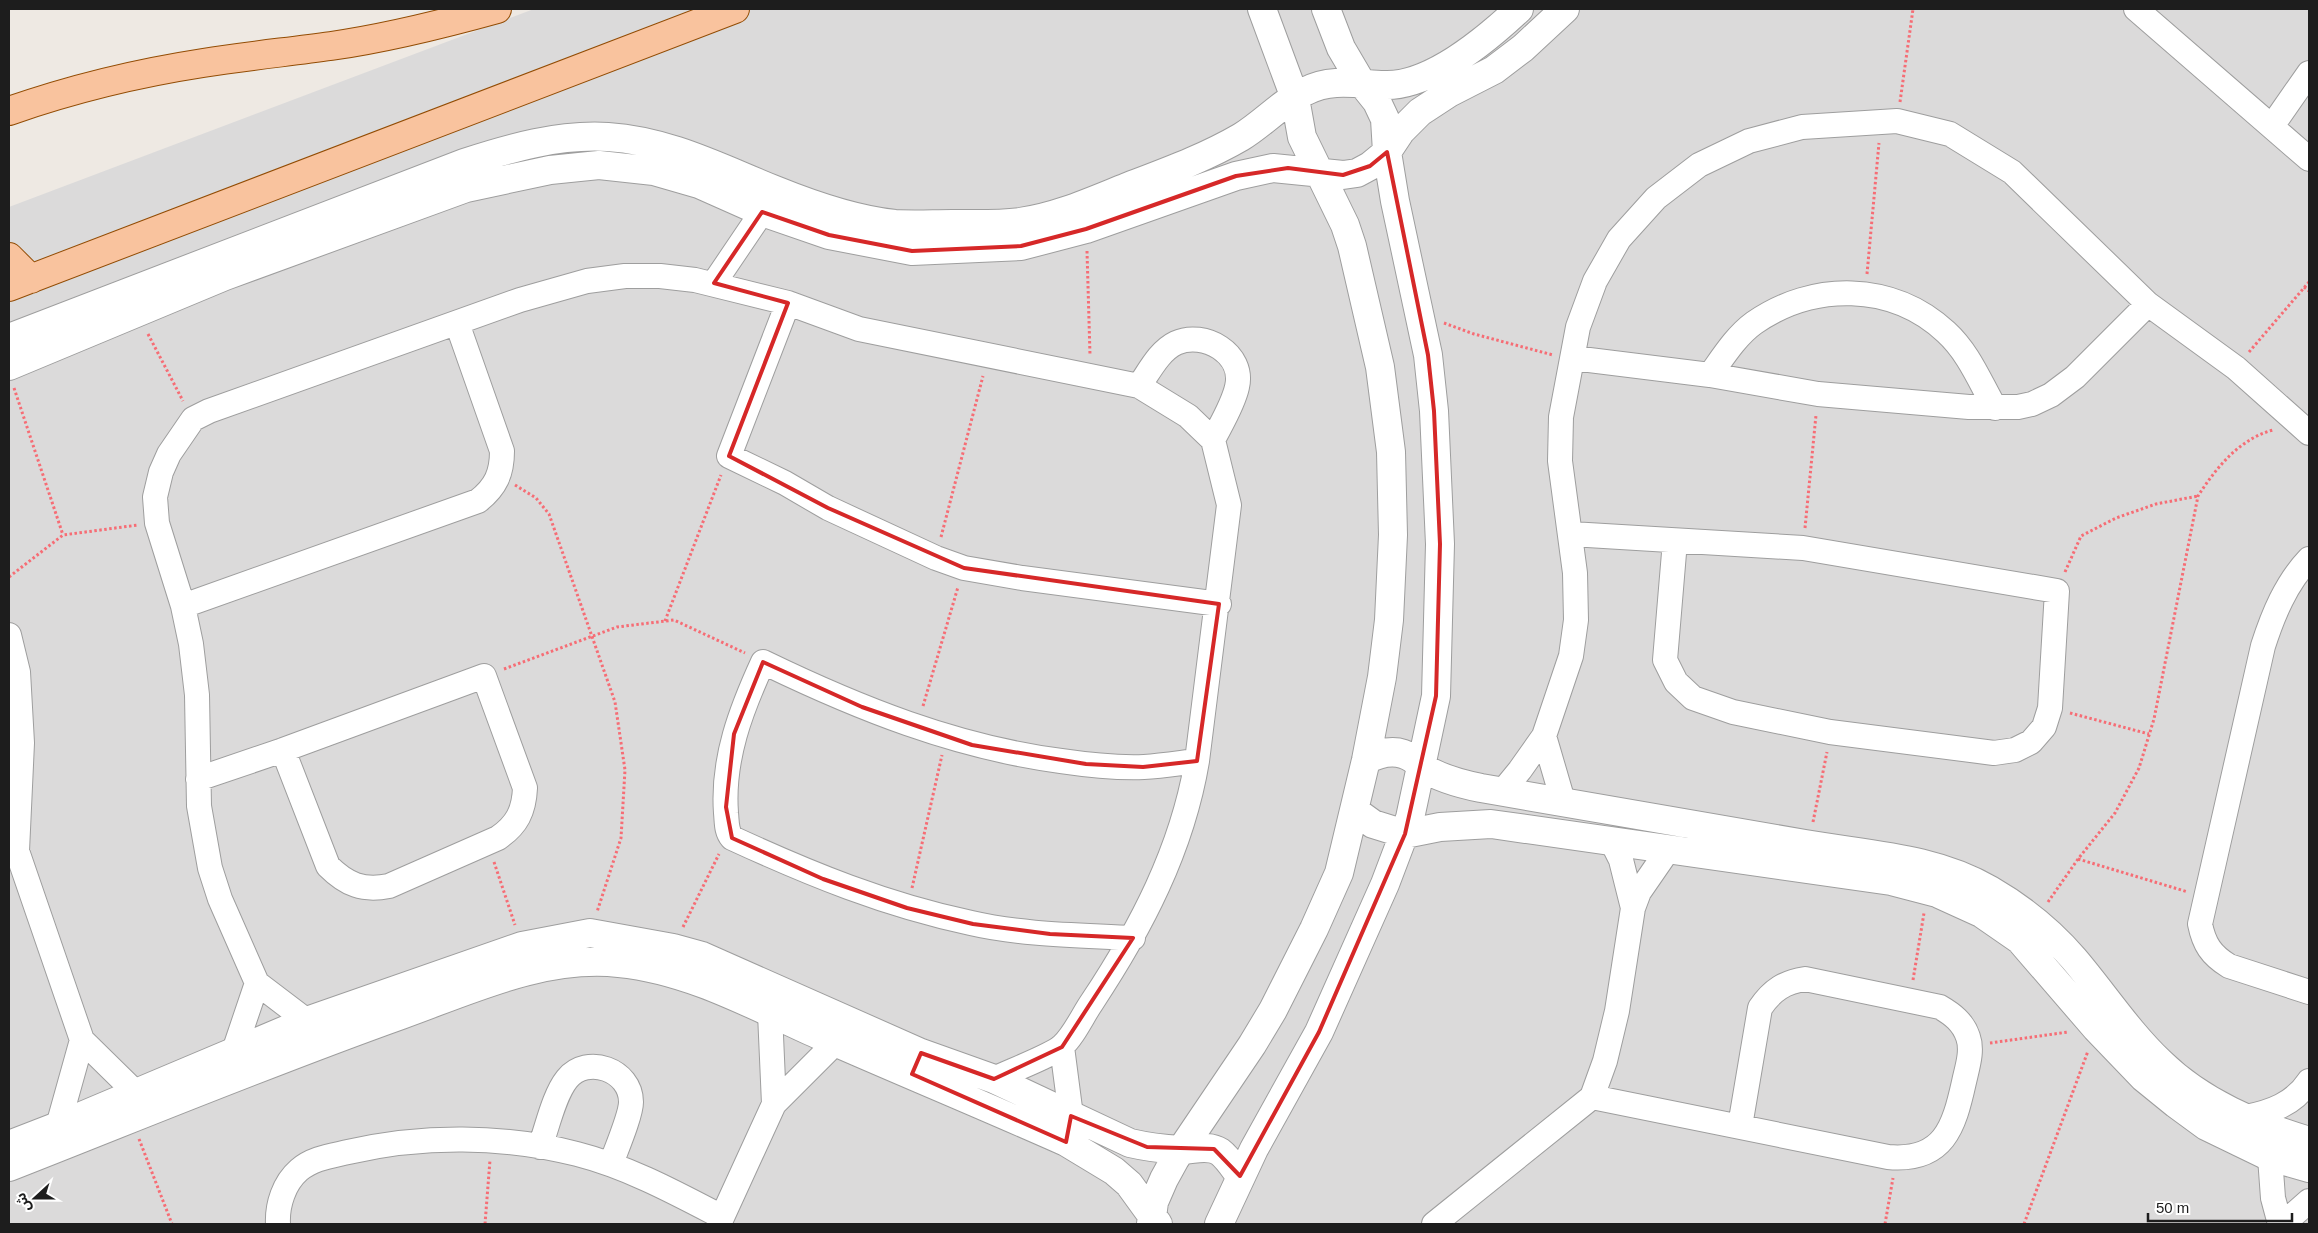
<svg xmlns="http://www.w3.org/2000/svg" width="2318" height="1233" viewBox="0 0 2318 1233" font-family="Helvetica,'Noto Sans Arabic',sans-serif">
	<rect width="100%" height="100%" fill="#eee9e3"/>
	<path fill="#dbdada" d="M 534,9 L 2309,9 L 2309,1224 L 9,1224 L 9,207 Z"/>
	<g fill="none" stroke-linecap="round" stroke-linejoin="round">
		<g stroke="#9e9e9e" stroke-width="26">
			<path id="minor" d="M 2136,9 L 2309,159
				M 2272,126 L 2309,73
				M 714,283 L 762,212
				M 788,303 L 729,456 L 785,483 L 828,508 L 936,558 L 964,568 L 1022,578 L 1219,604
				M 1573,358 L 1710,375 L 1818,394 L 1969,407 L 2018,407 L 2032,404 L 2051,395 L 2075,377 L 2148,304
				M 1710,375 C 1723,357 1736,336 1754,323 C 1813,282 1892,282 1946,332 C 1969,353 1980,382 1995,408
				M 1139,386 C 1149,372 1159,351 1176,343 C 1204,330 1245,354 1237,387 C 1233,405 1221,424 1213,440
				M 1571,534 L 1803,548 L 2057,591 L 2050,708 L 2044,727 L 2031,742 L 2015,750 L 1994,753 L 1830,732 L 1733,712 L 1693,698 L 1676,682 L 1665,660 L 1675,541
				M 2309,559 C 2286,583 2273,615 2263,646 L 2200,924 C 2204,944 2211,955 2229,966 L 2309,992
				M 183,606 L 478,501 C 496,487 502,473 502,451 L 457,323
				M 9,635 L 18,672 L 22,743 L 17,851 L 82,1040 L 136,1093
				M 1544,736 L 1563,801
				M 198,779 L 283,750 L 484,676 L 525,788 C 524,811 517,825 498,838 L 389,886 C 363,891 347,885 328,866 L 283,750
				M 1502,792 L 1520,770 L 1544,736 L 1571,656 L 1576,620 L 1575,573 L 1560,461 L 1561,417 L 1578,327 L 1595,281 L 1619,239 L 1656,198 L 1699,165 L 1749,141 L 1802,127 L 1897,121 L 1950,134 L 2012,172 L 2148,304 L 2236,368 L 2309,433
				M 1611,840 L 1621,860 L 1633,908
				M 1133,938 C 1079,935 1023,935 971,923 C 886,905 810,874 732,838 C 726,831 727,822 726,813 C 722,759 741,710 763,662 C 858,708 955,747 1061,761 C 1088,765 1117,768 1144,767 C 1162,766 1180,763 1197,761
				M 770,1013 L 774,1104
				M 307,1021 L 257,983 L 220,899 L 210,868 L 199,806 L 197,695 L 191,644 L 183,606 L 157,523 L 155,497 L 161,472 L 169,454 L 193,419 L 209,411 L 520,300 L 587,281 L 625,276 L 660,276 L 695,280 L 788,303 L 859,329 L 1139,386 L 1188,416 L 1213,440 L 1229,505 L 1197,761 C 1182,850 1141,928 1092,1002 C 1083,1015 1073,1037 1062,1046 C 1053,1055 1008,1072 994,1079
				M 1062,1047 L 1071,1116
				M 233,1054 L 257,983
				M 1592,1097 L 1888,1157 C 1944,1162 1954,1127 1964,1082 C 1967,1068 1973,1051 1968,1037 C 1963,1022 1952,1014 1940,1007 L 1805,979 C 1785,982 1772,990 1760,1008 L 1740,1126
				M 2246,1117 C 2271,1112 2294,1104 2309,1081
				M 58,1126 L 82,1040
				M 540,1147 C 547,1128 554,1095 567,1079 C 587,1054 631,1070 631,1102 C 631,1115 616,1150 611,1164
				M 2270,1157 L 2273,1198 L 2280,1224
				M 278,1224 C 277,1205 284,1183 299,1170 C 313,1158 331,1156 348,1152 C 422,1135 503,1135 577,1154 C 628,1167 676,1193 722,1217
				M 719,1224 L 774,1104 L 836,1042
				M 1434,1224 L 1592,1097 L 1605,1061 L 1617,1011 L 1633,908 L 1639,892 L 1668,850
				M 2283,1224 L 2309,1201"/>
		</g>
		<g stroke="#9e9e9e" stroke-width="30">
			<path id="tertiary" d="M 9,338 L 464,163 C 510,148 559,134 608,137 C 669,141 720,168 775,190 C 812,205 855,220 895,224 C 914,225 933,224 952,224 C 974,224 997,225 1020,222 C 1057,217 1092,201 1127,187 C 1166,172 1205,158 1241,137 C 1264,123 1282,102 1306,91 C 1331,78 1357,84 1384,85 C 1430,87 1487,39 1519,9
				M 9,366 L 225,276 L 466,188 L 550,170 L 599,165 L 654,171 L 699,184 L 762,212 L 829,235 L 912,251 L 1021,246 L 1086,229 L 1236,176 L 1273,168 L 1343,175 L 1357,173 L 1370,166 L 1387,152 L 1401,131 L 1420,112 L 1449,93 L 1494,70 L 1523,48 L 1565,9
				M 1366,760 C 1381,752 1398,748 1413,759 C 1417,762 1419,765 1422,767 C 1439,778 1461,784 1481,788 C 1589,807 1697,825 1805,844 C 1868,855 1934,857 1990,890 C 2021,908 2051,932 2074,959 C 2103,993 2128,1032 2161,1063 C 2202,1103 2256,1125 2309,1141
				M 1355,811 L 1373,824 L 1405,834 L 1440,827 L 1491,824 L 1891,881 L 1937,893 L 1981,913 L 2020,940 L 2096,1028 L 2144,1078 L 2176,1104 L 2206,1126 L 2270,1157 L 2309,1168
				M 9,1145 L 58,1126 L 307,1021 L 522,946 L 590,933 L 673,948 L 702,956 L 921,1053 L 994,1079 L 1130,1143 C 1147,1147 1164,1149 1181,1150 C 1194,1150 1208,1144 1220,1152 C 1228,1158 1234,1168 1240,1176
				M 9,1167 C 139,1116 269,1062 401,1015 C 471,990 543,955 619,963 C 691,970 756,1007 821,1036 C 903,1072 985,1106 1066,1142 L 1114,1171 L 1129,1184 L 1158,1224
				M 1151,1224 L 1154,1202 L 1164,1179 L 1175,1159 L 1252,1045 L 1273,1010 L 1314,929 L 1339,873 L 1366,760 L 1382,677 L 1389,620 L 1393,535 L 1391,452 L 1380,367 L 1352,246 L 1345,225 L 1302,137 L 1295,98 L 1262,9
				M 1219,1224 L 1254,1149 L 1319,1032 L 1385,884 L 1410,818 L 1436,696 L 1440,544 L 1434,411 L 1428,355 L 1395,201 L 1387,152 L 1385,119 L 1377,102 L 1361,82 L 1341,48 L 1326,9"/>
		</g>
		<g stroke="#924c04" stroke-width="30">
			<path id="primary" d="M 9,111 C 72,89 138,73 203,63 C 246,56 288,52 331,46 C 387,38 443,24 497,9
				M 9,257 L 31,279
				M 9,287 L 735,9"/>
		</g>
		<path stroke="#f66d75" stroke-width="3" stroke-dasharray="2.5 2.5" stroke-linecap="butt" d="M 1900,102 L 1913,9
			M 1087,251 L 1090,355
			M 1867,274 L 1879,143
			M 2304,287 L 2309,291
			M 1444,323 L 1474,334 L 1553,355
			M 148,334 L 183,401
			M 2249,352 L 2309,282
			M 14,388 L 63,535
			M 515,485 L 536,498 L 549,514 L 615,702 L 625,770 L 621,838 L 597,912
			M 1805,528 L 1816,415
			M 941,537 L 983,376
			M 2065,572 L 2081,536 L 2116,518 L 2156,504 L 2198,496
			M 9,577 L 63,535 L 138,525
			M 665,621 L 721,475
			M 504,669 L 617,627 L 674,620 L 745,653
			M 923,706 L 958,587
			M 2070,713 L 2149,734
			M 1813,822 L 1827,752
			M 2078,859 L 2188,892
			M 494,862 L 515,925
			M 912,888 L 942,755
			M 2048,902 L 2078,859 L 2115,813 L 2139,768 L 2154,719 L 2198,496 C 2216,468 2239,439 2273,430
			M 683,927 L 719,854
			M 1913,980 L 1924,913
			M 1990,1043 L 2068,1032
			M 139,1139 L 172,1224
			M 485,1224 L 490,1160
			M 1885,1224 L 1893,1178
			M 2024,1224 L 2088,1051"/>
		<use href="#minor" stroke="#fff" stroke-width="24"/>
		<use href="#tertiary" stroke="#fff" stroke-width="28"/>
		<use href="#primary" stroke="#f9c39e" stroke-width="28"/>
	</g>
	<path fill="none" stroke="#d62828" stroke-width="4" stroke-linejoin="round" d="M 1387,152 L 1428,355 L 1434,411 L 1440,544 L 1436,696 L 1405,834 L 1319,1032 L 1240,1176 L 1214,1149 L 1147,1147 L 1071,1116 L 1066,1142 L 912,1074 L 921,1053 L 994,1079 L 1062,1047 L 1133,938 L 1050,934 L 973,924 L 907,908 L 823,879 L 732,838 L 726,807 L 734,734 L 763,662 L 862,707 L 972,745 L 1086,764 L 1143,767 L 1197,761 L 1219,604 L 964,568 L 828,508 L 729,456 L 788,303 L 714,283 L 762,212 L 829,235 L 912,251 L 1021,246 L 1086,229 L 1236,176 L 1288,168 L 1343,175 L 1370,166 Z"/>
	<rect width="2318" height="1233" fill="none" stroke="#1d1d1d" stroke-width="20"/>
	<g transform="translate(35 1198) rotate(249)" stroke="#ffffff" stroke-width="4" paint-order="stroke">
	<path d="M0-4L9 19L0 12L-9 19Z" fill="#1d1d1d"/>
	<text y="-8" font-size="14" font-weight="bold" text-anchor="middle" fill="#1d1d1d">ش</text>
	</g>
	<path d="M2148 1213v8h144v-8" fill="none" stroke="#1d1d1d" stroke-width="2.5"/>
	<text x="2156" y="1213" font-size="15" fill="#1d1d1d" stroke="#ffffff" stroke-width="4" paint-order="stroke">50 m</text>
</svg>
